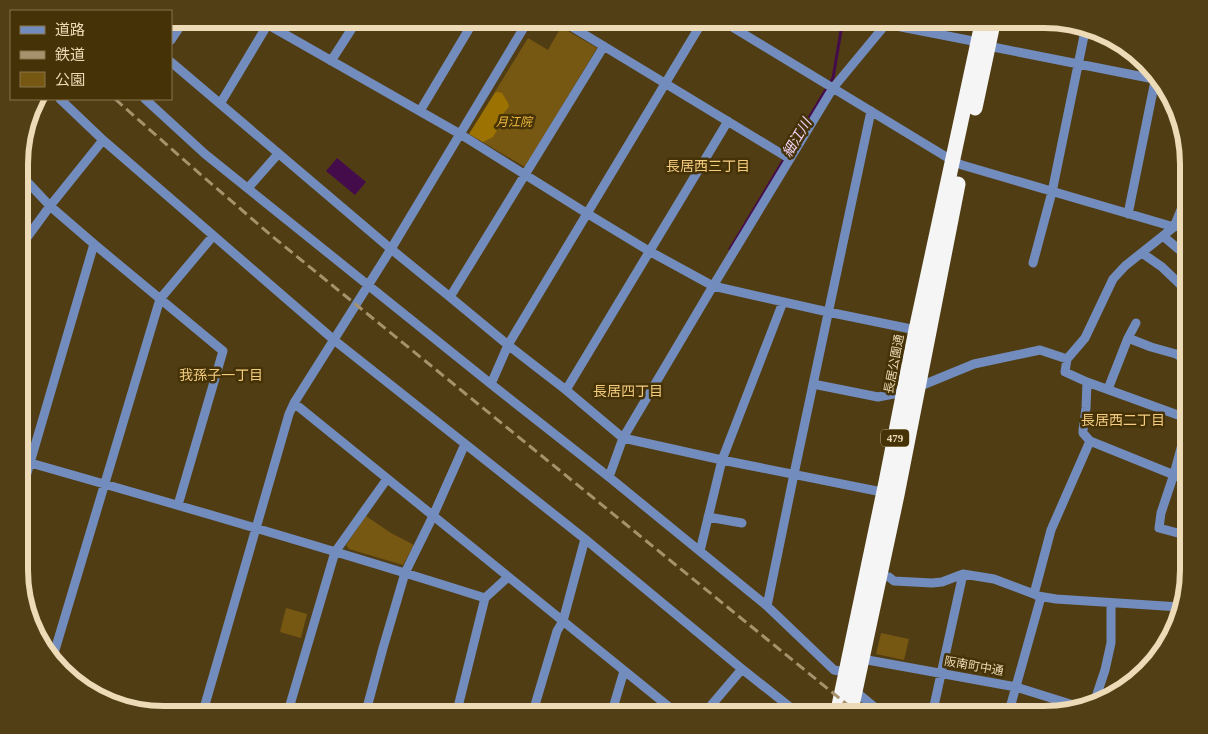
<svg xmlns="http://www.w3.org/2000/svg" width="1208" height="734" viewBox="0 0 1208 734" font-family="'Times New Roman','Noto Sans JP',serif">
	<rect width="100%" height="100%" fill="#503d14"/>
	<path fill="#775812" d="M 561,27 L 597,48 L 525,167 L 469,134 L 528,38 L 548,50 Z
		M 366,516 L 391,533 L 414,545 L 403,565 L 349,549 L 346,545 Z
		M 286,608 L 307,614 L 301,638 L 280,632 Z
		M 881,633 L 909,639 L 904,660 L 876,654 Z"/>
	<path fill="#9c7203" d="M 497,92 L 502,93 C 504,97 508,101 509,106 C 507,110 505,111 503,114 C 501,118 500,122 500,127 L 497,130 L 493,137 L 483,142 L 469,134 L 495,93 Z"/>
	<path fill="#450c4c" d="M 337,158 L 366,182 L 355,195 L 326,171 Z"/>
	<g fill="none" stroke-linecap="round" stroke-linejoin="round">
		<path stroke="#450c4c" stroke-width="3" d="M 730,249 L 833,78 L 843,19"/>
		<path stroke="#738cbe" stroke-width="9" d="M 258,19 L 460,134 L 588,214 L 649,251 L 713,286 L 828,312 L 916,330
			M 559,19 L 790,159
			M 719,19 L 953,161 L 962,165 L 1174,227 L 1189,190
			M 878,19 L 886,24 L 978,42
			M 171,40 L 185,19
			M 988,46 L 1159,80
			M 331,61 L 358,19
			M 171,62 L 391,249 L 450,297 L 508,345 L 566,390 L 623,438 L 722,460 L 887,493
			M 60,99 L 103,140 L 334,340 L 585,539 L 742,669 L 800,715
			M 145,99 L 205,154 L 491,384 L 609,477 L 767,606 L 834,670 L 845,672
			M 220,104 L 271,19
			M 420,111 L 475,19
			M 20,174 L 50,206 L 94,244 L 223,351 L 178,505
			M 248,188 L 278,154
			M 1128,214 L 1156,76
			M 1174,227 L 1125,266 L 1113,279 L 1085,338 L 1067,359 L 1065,372 L 1087,382 L 1189,419
			M 1163,236 L 1189,258
			M 20,247 L 50,206 L 103,140
			M 1142,253 L 1162,267 L 1189,293
			M 1033,263 L 1052,192 L 1085,31
			M 450,297 L 604,46
			M 1128,338 L 1151,347 L 1176,354 L 1189,362
			M 1087,382 L 1086,408 L 1083,430 L 1083,433 L 1090,441 L 1189,481
			M 491,384 L 508,345 L 704,19
			M 813,384 L 878,397 L 904,392
			M 918,387 L 974,364 L 1040,350 L 1067,359
			M 1108,389 L 1128,338 L 1136,323
			M 566,390 L 728,121
			M 294,403 L 679,715
			M 1189,419 L 1174,474 L 1161,513 L 1159,528 L 1189,536
			M 1090,441 L 1051,530 L 1034,594 L 1038,596 L 1056,599 L 1180,607
			M 20,460 C 175,504 331,549 485,598
			M 609,477 L 623,438 L 713,286 L 833,88 L 886,24 L 888,19
			M 20,497 L 94,244
			M 708,517 L 742,523
			M 700,551 L 722,460 L 783,302
			M 879,576 L 889,577 L 894,581 L 932,583 L 942,582 L 963,574 L 994,579 L 1034,594
			M 767,606 L 794,474 L 871,111
			M 862,659 L 1016,687 L 1080,707
			M 52,660 L 160,299 L 213,236
			M 855,691 L 884,715
			M 1094,703 L 1105,670 L 1111,643 L 1111,603
			M 203,709 L 223,715
			M 202,715 L 289,414 L 294,403 L 391,249 L 529,19
			M 287,715 L 335,552 L 387,479
			M 365,715 L 383,648 L 405,573 L 433,516 L 465,444
			M 456,715 L 485,598 L 508,577
			M 532,715 L 557,631 L 563,621 L 585,539
			M 611,715 L 624,671
			M 703,715 L 742,669
			M 932,715 L 963,574
			M 1008,715 L 1041,597"/>
		<path stroke="#f5f5f5" stroke-width="15" d="M 975,108 L 994,19
			M 837,715 L 886,482 L 916,330 L 983,19
			M 850,715 L 897,495 L 958,184"/>
		<path stroke="#a6936d" stroke-width="3" stroke-dasharray="10 5" stroke-linecap="butt" d="M 115,99 L 192,167 L 273,237 L 860,715"/>
	</g>
	<g text-anchor="middle" dominant-baseline="central" stroke-width="5" stroke-linejoin="round" paint-order="stroke">
		<rect fill="#453207" stroke="#bba882" stroke-width="1" x="881" y="429.5" width="28" height="17" rx="4"/>
		<g font-size="11" font-weight="bold" fill="#eddab6">
			<text x="895" y="438">479</text>
		</g>
		<g font-size="12" font-style="italic" fill="#f2ba3e" stroke="#453207">
			<text x="514" y="122">月江院</text>
		</g>
		<g font-size="12" fill="#eddab6" stroke="#453207">
			<text transform="translate(894 364) rotate(-79)">長居公園通</text>
			<text transform="translate(974 666) rotate(10)">阪南町中通</text>
		</g>
		<g font-size="14" font-style="italic" fill="#f3d3f7" stroke="#453207">
			<text transform="translate(797 138) rotate(-59)">細江川</text>
		</g>
		<g font-size="14" fill="#f3cc80" stroke="#453207">
			<text x="708" y="166">長居西三丁目</text>
			<text x="221" y="375">我孫子一丁目</text>
			<text x="628" y="391">長居四丁目</text>
			<text x="1123" y="420">長居西二丁目</text>
		</g>
	</g>
	<path d="M0 0H1208V734H0ZM164 28H1044A136 136 0 0 1 1180 164V570A136 136 0 0 1 1044 706H164A136 136 0 0 1 28 570V164A136 136 0 0 1 164 28Z" fill="#523f15" fill-rule="evenodd"/>
	<path fill="none" stroke="#eddab6" stroke-width="6" d="M164 28H1044A136 136 0 0 1 1180 164V570A136 136 0 0 1 1044 706H164A136 136 0 0 1 28 570V164A136 136 0 0 1 164 28Z"/>
	<rect x="10" y="10" width="162" height="90" fill="#453207" stroke="#88754d"/>
	<rect x="20" y="26" width="25" height="8" fill="#738cbe" stroke="#88754d"/>
	<text x="55" y="35" font-size="15" fill="#eddab6">道路</text>
	<rect x="20" y="51" width="25" height="8" fill="#a6936d" stroke="#88754d"/>
	<text x="55" y="60" font-size="15" fill="#eddab6">鉄道</text>
	<rect x="20" y="72" width="25" height="15" fill="#775812" stroke="#88754d"/>
	<text x="55" y="85" font-size="15" fill="#eddab6">公園</text>
</svg>
